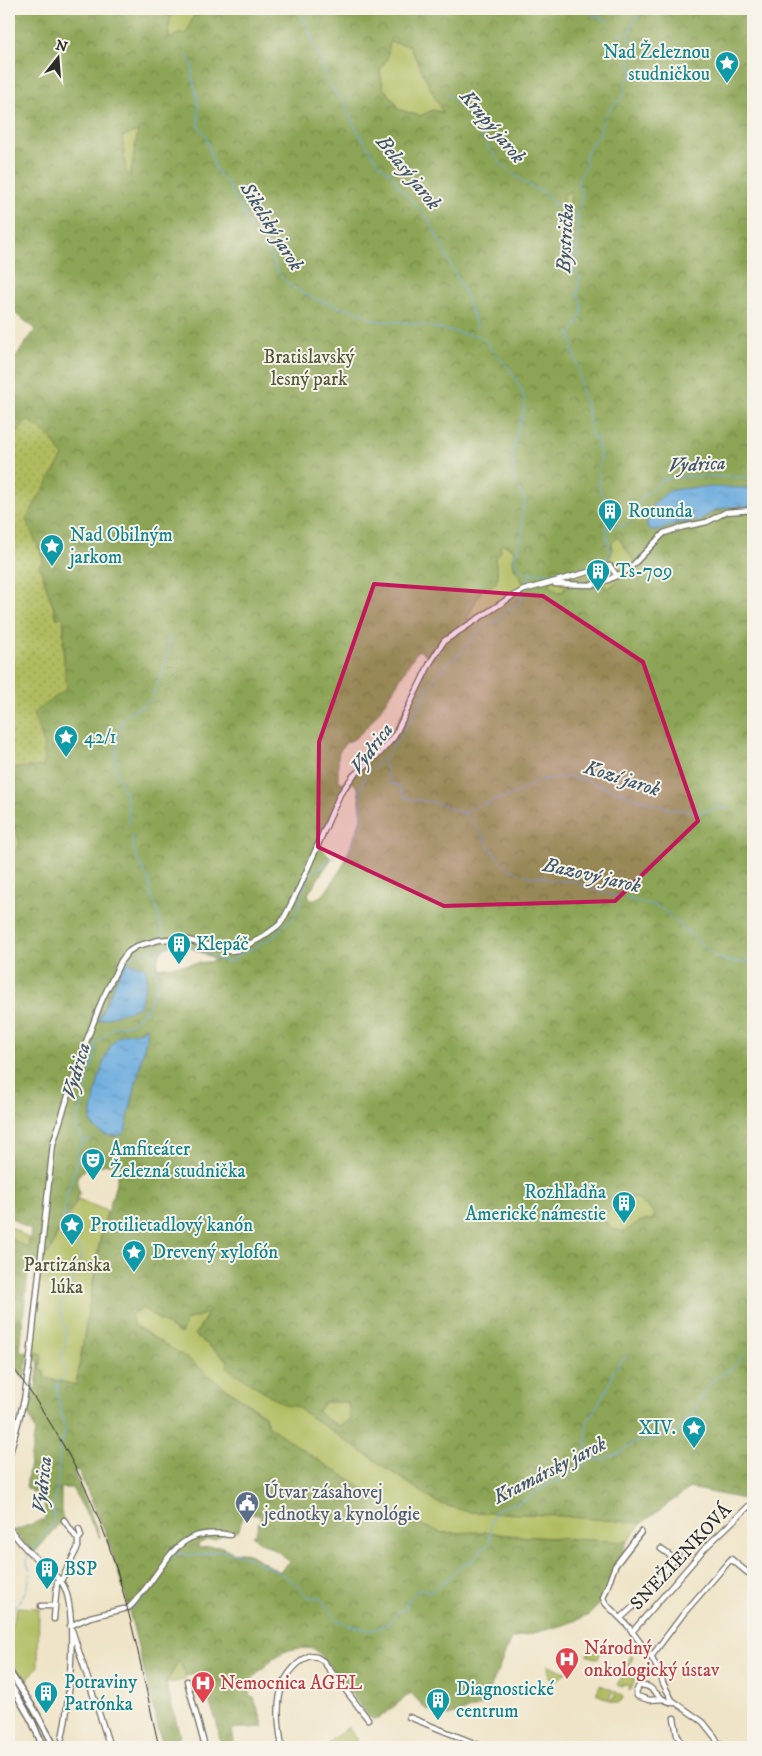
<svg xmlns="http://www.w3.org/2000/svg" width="762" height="1756" viewBox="0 0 762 1756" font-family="'IM FELL DW Pica',serif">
	<defs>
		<pattern id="forest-crowns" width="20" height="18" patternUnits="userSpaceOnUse" patternTransform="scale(1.25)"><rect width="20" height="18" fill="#8ca455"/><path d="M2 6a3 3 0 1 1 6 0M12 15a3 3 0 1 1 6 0" fill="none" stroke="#738647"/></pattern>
		<pattern id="garden-dots" width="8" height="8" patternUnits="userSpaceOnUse" patternTransform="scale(1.25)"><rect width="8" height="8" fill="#b0bc5e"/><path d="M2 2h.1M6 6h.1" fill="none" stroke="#8f994e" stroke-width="1.8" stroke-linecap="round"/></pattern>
		<pattern id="water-ripples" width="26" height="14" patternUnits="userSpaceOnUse" patternTransform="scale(1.25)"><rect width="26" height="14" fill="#6bacdf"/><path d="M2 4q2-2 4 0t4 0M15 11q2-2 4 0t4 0" fill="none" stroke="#588cb5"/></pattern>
	</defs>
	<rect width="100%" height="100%" fill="#f7f3e8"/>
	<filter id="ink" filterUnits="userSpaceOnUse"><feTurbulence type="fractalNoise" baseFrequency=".02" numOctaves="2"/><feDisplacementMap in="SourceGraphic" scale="10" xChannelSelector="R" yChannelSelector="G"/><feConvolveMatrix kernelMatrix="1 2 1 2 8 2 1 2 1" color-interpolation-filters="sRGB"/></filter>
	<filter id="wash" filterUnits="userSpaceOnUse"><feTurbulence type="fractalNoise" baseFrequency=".0096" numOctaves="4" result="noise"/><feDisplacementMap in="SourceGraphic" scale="20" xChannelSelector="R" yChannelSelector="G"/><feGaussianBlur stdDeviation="1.12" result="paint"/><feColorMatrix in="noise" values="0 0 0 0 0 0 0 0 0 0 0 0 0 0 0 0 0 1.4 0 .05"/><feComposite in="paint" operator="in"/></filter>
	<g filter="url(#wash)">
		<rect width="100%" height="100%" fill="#efe4c7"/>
		<path fill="#b0bc5e" stroke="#6e7444" d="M 174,9 L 196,9 L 187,33 L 170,40 C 167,29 169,18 174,9 Z
			M 389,42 L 409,45 L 444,113 L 433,110 L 420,116 L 397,109 L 396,103 L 383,88 L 380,70 L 387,58 Z
			M 139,130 L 130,177 L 126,172 L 122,137 Z
			M 571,191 L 569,213 L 563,209 L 563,195 Z
			M 618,537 L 635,561 L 622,578 L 607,589 L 592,586 L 558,592 L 550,586 L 551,579 L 589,570 L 612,554 L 612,543 Z
			M 503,544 L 514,550 L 514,568 L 523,579 L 524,589 L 465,622 L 483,586 L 498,577 L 495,559 L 501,551 L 500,546 Z
			M 630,1197 C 642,1198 648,1206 655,1215 L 652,1220 C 640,1219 634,1225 625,1233 L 612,1229 L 603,1219 L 605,1214 L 613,1207 L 618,1207 Z
			M 78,1199 L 107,1211 L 100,1238 L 76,1385 L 45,1378 L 40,1369 L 42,1354 L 34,1352 L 41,1263 L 46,1255 L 51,1250 L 60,1228 L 68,1219 Z
			M 9,1225 L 29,1239 L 28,1249 L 9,1238 Z
			M 142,1308 L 180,1334 L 186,1320 L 208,1313 L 195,1335 L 285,1405 L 295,1406 L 438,1503 L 469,1512 L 548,1515 L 642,1523 L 627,1542 L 516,1536 L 485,1532 L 442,1533 L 412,1522 L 367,1492 L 345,1476 L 325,1465 L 268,1426 L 265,1415 L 134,1325 L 131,1315 Z
			M 324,1402 L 348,1402 L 350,1420 L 339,1426 L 323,1417 L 318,1411 Z
			M 17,1607 L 39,1608 L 38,1666 L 24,1684 L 9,1661 L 9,1634 Z
			M 590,1647 L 601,1651 L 598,1659 L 587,1655 Z
			M 631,1655 L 633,1657 L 626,1675 L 635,1679 L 631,1690 L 628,1689 L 629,1686 L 623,1684 L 622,1687 L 617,1685 L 619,1681 L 620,1681 Z
			M 179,1660 L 186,1676 L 184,1680 L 166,1684 Z
			M 548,1665 L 566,1672 L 557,1681 L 549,1678 Z
			M 9,1675 L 35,1714 L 52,1747 L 46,1747 L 27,1705 L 9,1678 Z
			M 600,1685 L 613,1690 L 610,1696 L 609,1700 L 596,1694 Z
			M 615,1691 L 623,1697 L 622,1700 L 618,1703 L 610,1701 L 612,1698 L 616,1697 L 613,1694 Z
			M 348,1727 L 357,1740 L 348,1747 L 332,1747 L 329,1742 Z"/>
		<path fill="url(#forest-crowns)" stroke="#5c6840" fill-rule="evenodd" d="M 9,9 L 174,9 C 170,18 167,29 170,39 L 178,34 L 187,33 L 196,9 L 753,9 L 753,488 L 686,489 L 669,526 L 677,523 L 698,521 L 716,510 L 728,507 L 753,506 L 753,1501 L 690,1488 L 642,1523 L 548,1515 L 469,1512 L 438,1503 L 295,1406 L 285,1405 L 227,1368 L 228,1360 L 195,1335 L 207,1316 L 207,1313 L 187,1320 L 181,1334 L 142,1308 L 131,1315 L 134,1325 L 190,1360 L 230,1392 L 265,1416 L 268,1426 L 325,1465 L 345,1476 L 367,1492 L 412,1522 L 442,1533 L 485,1532 L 516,1536 L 627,1542 L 605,1598 L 589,1615 L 564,1625 L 511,1639 L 484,1705 L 448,1716 L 426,1709 L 411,1693 L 378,1719 L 373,1719 L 369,1717 L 320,1654 L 313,1648 C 306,1649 300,1648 294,1649 C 275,1652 260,1672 247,1684 L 250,1697 L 254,1698 L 264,1727 L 232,1729 L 235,1747 L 221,1747 C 219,1739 219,1732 217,1724 C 211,1707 205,1690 200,1672 L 186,1676 L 179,1660 L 166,1684 L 180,1736 L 178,1737 L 181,1747 L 163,1747 L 125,1594 L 105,1531 L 78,1470 L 74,1472 L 100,1538 L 72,1488 L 61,1488 L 61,1511 L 64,1522 L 57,1526 L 34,1553 L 13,1531 L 45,1519 L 44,1501 L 26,1487 L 35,1431 L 30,1417 L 25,1413 L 28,1390 L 36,1388 L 39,1362 L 32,1357 L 34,1352 L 42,1354 L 40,1369 L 44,1370 L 45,1378 L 76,1385 L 101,1237 L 122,1162 L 89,1167 L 79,1174 L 77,1184 L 80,1193 L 66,1219 L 57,1232 L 52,1247 L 38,1264 L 29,1263 L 20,1351 L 29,1353 L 24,1380 L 9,1358 L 9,1324 L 14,1283 L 9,1279 L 9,1238 L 28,1248 L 31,1230 L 9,1217 L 9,855 L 20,844 L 9,810 L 9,768 L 44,766 L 42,736 L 32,714 L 64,669 L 64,620 L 61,617 L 58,620 L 39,565 L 26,519 L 63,456 L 51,439 L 28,420 L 9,444 L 9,389 L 15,383 L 9,369 L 9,357 L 13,360 L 36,329 L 9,309 ZM 390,42 L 409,45 L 443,113 L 433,110 L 420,116 L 397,109 L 396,103 L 383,88 L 380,70 L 387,58 ZM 138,131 L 130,176 L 126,172 L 122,137 ZM 571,191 L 569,213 L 568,213 L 563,210 L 563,195 ZM 618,537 L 634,561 L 623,571 L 622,578 L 607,589 L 604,584 L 592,586 L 565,586 L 564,591 L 558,592 L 550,586 L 551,580 L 603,566 L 610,558 L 612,543 ZM 503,544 L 514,550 C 509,568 522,572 524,589 L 466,621 L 483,587 L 490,587 L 496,583 L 498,577 L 495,559 L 501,551 L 500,546 ZM 418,650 L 431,657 L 390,737 L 343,783 L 338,780 L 338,758 L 339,752 L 346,742 C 367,741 405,668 418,650 ZM 352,782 L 358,788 L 362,816 L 344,864 L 327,890 L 323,895 L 311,901 L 308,894 L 331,859 L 320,846 L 344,793 ZM 182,944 L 207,955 L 215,961 L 157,968 C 157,949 165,946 182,944 ZM 131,963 L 142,966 L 147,972 L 136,1007 L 133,1010 L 127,1011 L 98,1021 L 119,974 ZM 145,1028 L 146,1039 L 125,1131 L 115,1136 C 103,1134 97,1130 90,1121 L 99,1079 L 110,1047 ZM 630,1197 L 636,1197 L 644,1205 L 648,1205 L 655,1216 L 652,1220 C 640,1219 634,1225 625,1232 L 612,1229 L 603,1219 C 609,1202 620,1212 626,1204 C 628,1202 628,1200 630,1197 ZM 324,1402 L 348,1402 L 350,1420 L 339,1426 L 323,1417 L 318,1411 ZM 243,1511 L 261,1516 L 256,1532 L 252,1535 C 262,1547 282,1550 289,1562 L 280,1572 L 251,1555 L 241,1552 L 234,1553 L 220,1546 L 199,1548 L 198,1544 L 207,1540 L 215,1539 L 222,1535 L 239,1530 Z
			M 601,571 L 608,573 L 608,578 L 594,583 L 563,582 Z"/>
		<path fill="url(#garden-dots)" stroke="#6e7444" d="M 28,420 L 51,437 L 51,439 L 63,456 L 26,519 C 30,533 42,549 43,564 L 39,565 L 57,619 L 61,617 L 64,620 L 63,652 L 67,688 L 33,714 C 41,735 46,742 44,766 L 9,768 L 9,444 Z
			M 9,810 L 20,844 L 9,859 Z"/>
		<path fill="url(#water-ripples)" stroke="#4b6c85" d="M 753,488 L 753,506 L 728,507 L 716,510 L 698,521 L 677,523 L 658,531 L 649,529 L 647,525 L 648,511 C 654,505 661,496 668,492 C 682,485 735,488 753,488 Z
			M 128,962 L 143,966 L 146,969 L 147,978 L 140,1005 L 133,1010 L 127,1011 L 98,1021 L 119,974 Z
			M 146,1027 L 146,1039 L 125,1131 L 121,1135 C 109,1138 96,1133 90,1121 C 95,1099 101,1051 118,1037 C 126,1030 138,1036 146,1027 Z"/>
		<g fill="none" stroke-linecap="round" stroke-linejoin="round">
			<path stroke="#6bacdf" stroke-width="1" d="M 300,9 L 321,60 L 321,68 L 326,73 L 327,80 L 337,95 L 344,101 L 354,125 L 378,163 L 393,176 L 397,185 L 428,218 L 467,298 L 478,331
				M 579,9 L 608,21
				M 618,33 L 622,36
				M 186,54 L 191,62 L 193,70 L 192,76 L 197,96 L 199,127 L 206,136 L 215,169 L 230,187 L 233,196 L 243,211 L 247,222 L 265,241 L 265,245 C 273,256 275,272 285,281 C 302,296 322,302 343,308 C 349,310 356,310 362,313 C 365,314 368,318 371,319 C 382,323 398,321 409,323 C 433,326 456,334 480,336
				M 446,93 L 460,106 L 472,122 L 473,129 L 485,141 L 488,147 L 501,163 L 515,176 L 533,188 L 544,192 L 550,200 L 566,213
				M 570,215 L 578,219
				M 482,338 L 510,369 L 521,389 L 524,398 L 524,408 L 512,454 L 516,485
				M 753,393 L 753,409
				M 590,426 L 588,412 L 581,389 L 579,369 L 572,350 L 573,346 L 570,334 C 580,320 587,310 577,294 L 579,288 L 578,282 L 579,278 L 576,274 L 575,268 L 578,260 L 576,253 L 578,241 L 578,211 L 582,201 L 582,192 L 577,185 C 578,178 583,174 584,168 L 587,165 L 584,158 L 594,140 L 599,136 C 600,126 606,113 612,106 C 615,102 619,102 622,98 C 627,90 622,84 631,76 C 632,63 627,54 631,41 L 628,37 L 632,24 L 638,17 L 638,13 L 644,9
				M 591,430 L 593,437 L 599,440 L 597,444 L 601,459 L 597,469 L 600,477 L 599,489 L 605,499 L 606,528
				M 753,475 L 753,464
				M 519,488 L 525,502 L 522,512 L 522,536 L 514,559 C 517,570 520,572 531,573
				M 528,587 L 531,573 C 536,571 538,573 543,573 C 560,573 602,571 610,553 L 606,529 C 612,524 621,528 628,523 C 635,517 636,506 641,499 C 647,491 656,488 661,480 C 689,473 723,478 753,477
				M 382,759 C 387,766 385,776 390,784 L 399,786 L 404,797 L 413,800 L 433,802 L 464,813 L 478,828 L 493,853 L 508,868 L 518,873
				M 482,805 L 515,794 L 538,781 L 568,776 L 583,779 L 638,799 L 674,810 L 686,810 L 697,813 L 728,807
				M 464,813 L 477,806
				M 129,825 C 128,813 128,801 124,790 C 122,783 118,777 116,769 C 115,760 118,731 121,723 C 126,710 139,710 147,702 C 157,693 172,649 168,637
				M 133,834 C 130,852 142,864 148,880 C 150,885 150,890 151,895 C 152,899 155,903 156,906 C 159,916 161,927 163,937
				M 524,874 L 532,877 L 540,876 L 551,881 L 572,881 L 597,891 L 657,906 L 668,914 L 717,958 L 737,963 L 753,959
				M 128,962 C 134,953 144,951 154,949 L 155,946
				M 141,1008 L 146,1013
				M 83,1141 L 89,1140 L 91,1138
				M 579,1466 L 584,1458 L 587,1442 L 586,1424 L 609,1385 L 614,1370 L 620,1362 L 627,1357
				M 31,1552 L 53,1524 L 54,1501 L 58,1483 L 59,1453 L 65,1432 L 57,1390 L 58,1383 L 66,1373 L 61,1355 C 71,1336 63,1324 59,1306 L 72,1286 L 76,1268 L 81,1258 L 80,1249 L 77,1246 L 75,1233 L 64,1226 L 63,1223 L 66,1197 L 77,1164 L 78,1150 L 83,1141 L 76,1126 L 84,1099 L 88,1074 L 93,1064 L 96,1044 L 113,1028 L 131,1024 L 148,1007 L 150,999 L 154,995 L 156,989 L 157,980 L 154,961 L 158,952 L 163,947 L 174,944 L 181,943 L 202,951 L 219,960 L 232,962 L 238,955 L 256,947 L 267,939 L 273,938 L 277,935 L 280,928 L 294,917 L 298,909 L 307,879 L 312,872 L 320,868 L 330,858 L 342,857 L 346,856 L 363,819 L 360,787 L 367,773 L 390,752 L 417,710 L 427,687 L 447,663 L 457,656 L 483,627 L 497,621 L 504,612 L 519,603 L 526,591
				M 140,1602 L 153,1589 L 165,1567 L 175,1554 L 182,1553 L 189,1556 L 220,1551 L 235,1553 L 249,1558 L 284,1575 L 300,1587 L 305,1594 L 311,1598 L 319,1597 L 337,1619 L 348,1625 L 359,1627 L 367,1630 L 373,1630 L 390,1623 L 399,1612 L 405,1609 L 408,1601 L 418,1590 L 423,1589 L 429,1593 L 438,1587 L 440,1583 L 446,1581 L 460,1566 L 472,1561 L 481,1550 L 488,1544 L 491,1536 L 491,1522 L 495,1511 L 502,1507 L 526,1500 L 533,1494 L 552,1482 L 562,1480 L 578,1467 L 594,1459 L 604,1460 L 609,1456 L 616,1455 L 634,1443 L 677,1433 C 679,1428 681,1427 684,1424 C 688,1419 697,1407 700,1402 C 705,1394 706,1385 715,1379 C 728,1369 735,1371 743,1354
				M 129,1609 L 137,1605
				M 9,1617 C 12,1606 19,1604 23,1596 C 27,1589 29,1580 31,1572 L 27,1564 L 28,1555
				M 69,1712 L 71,1685"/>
		</g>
	</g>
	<g filter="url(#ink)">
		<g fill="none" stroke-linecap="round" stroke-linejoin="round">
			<g stroke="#706c62" stroke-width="7">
				<path id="minor" d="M 555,584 L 592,585 L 608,580 L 628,570 L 664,533 L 683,527 L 707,522 L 726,512 L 753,510
					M 9,1457 L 24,1400 L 29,1367 L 53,1144 L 80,1058 L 102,1000 L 121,961 L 128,952 L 137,946 L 159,940 L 180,938 L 230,951 L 238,950 L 261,938 L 279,925 L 284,918 L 300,886 L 340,794 L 353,776 L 380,753 L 394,737 L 430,663 L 444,641 L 511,597 L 524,590 L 610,566 L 617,576
					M 9,1528 C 16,1537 23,1546 31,1554 C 41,1563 54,1572 62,1583 C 79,1608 69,1707 62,1738
					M 641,1532 L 615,1566 L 603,1598 L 606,1604 L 628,1626 L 651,1657 L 660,1673 L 663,1683 L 672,1700 L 703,1722 L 715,1737 L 720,1747
					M 78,1540 L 81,1536 L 79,1529
					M 661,1549 L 675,1559
					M 41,1606 L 55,1606 L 57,1583 L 61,1581 L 78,1547 L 78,1540 L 64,1520
					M 128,1608 C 134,1604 136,1599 141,1594 C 170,1560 176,1526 230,1535
					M 621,1618 L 645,1596 L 678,1555
					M 54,1619 L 55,1606
					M 70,1626 L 90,1617 L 124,1609
					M 72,1630 L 110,1747
					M 632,1632 L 706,1547 L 753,1502
					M 651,1657 L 684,1613 L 731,1559 L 748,1573
					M 187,1681 L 205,1747
					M 663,1699 L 649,1700 L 637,1696 L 636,1692 L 639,1686 C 650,1683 654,1693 663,1699 C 666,1701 670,1702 674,1703
					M 409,1717 L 484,1747
					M 674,1718 L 677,1734 L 683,1747
					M 719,1743 L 728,1747
					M 282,1747 C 276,1712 273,1676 309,1656 L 317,1657 L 323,1661 L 368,1719"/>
			</g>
			<g stroke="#706c62" stroke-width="8">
				<path id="major" d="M 9,1671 L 34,1709 L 55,1747
					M 9,1682 L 32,1721 L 43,1747"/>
			</g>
			<use href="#minor" stroke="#fff" stroke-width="4.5"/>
			<use href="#major" stroke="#fff" stroke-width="5"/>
			<path stroke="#2b2b2b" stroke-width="1" d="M 9,1362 C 52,1420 88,1483 111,1552 C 132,1615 144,1682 159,1747"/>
		</g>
	</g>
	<path fill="#c2185b" fill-opacity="0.2" stroke="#c2185b" stroke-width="4" stroke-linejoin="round" d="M 374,584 L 543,596 L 643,662 L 698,821 L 615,901 L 444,906 L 318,847 L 319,742 Z"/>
	<defs>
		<g id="sight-pin" transform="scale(1.25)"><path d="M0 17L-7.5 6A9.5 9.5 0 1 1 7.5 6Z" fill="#0f9aa8" stroke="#f7f3e8"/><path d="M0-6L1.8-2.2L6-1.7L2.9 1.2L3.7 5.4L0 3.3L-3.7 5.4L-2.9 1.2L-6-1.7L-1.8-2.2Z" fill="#fff"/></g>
		<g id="building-pin" transform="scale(1.25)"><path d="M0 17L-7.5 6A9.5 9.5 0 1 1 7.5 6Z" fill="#0f9aa8" stroke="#f7f3e8"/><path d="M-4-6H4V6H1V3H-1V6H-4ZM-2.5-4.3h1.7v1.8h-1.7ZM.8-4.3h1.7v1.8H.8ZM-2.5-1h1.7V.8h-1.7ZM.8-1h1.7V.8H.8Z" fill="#fff"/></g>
		<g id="theatre-pin" transform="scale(1.25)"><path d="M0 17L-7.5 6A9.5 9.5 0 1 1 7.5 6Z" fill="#0f9aa8" stroke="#f7f3e8"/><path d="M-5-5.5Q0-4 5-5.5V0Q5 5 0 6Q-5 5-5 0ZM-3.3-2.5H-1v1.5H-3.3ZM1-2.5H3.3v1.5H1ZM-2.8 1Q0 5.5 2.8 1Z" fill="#fff"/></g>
		<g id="civic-pin" transform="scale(1.25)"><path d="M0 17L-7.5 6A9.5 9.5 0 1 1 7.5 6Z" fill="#5c6f8a" stroke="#f7f3e8"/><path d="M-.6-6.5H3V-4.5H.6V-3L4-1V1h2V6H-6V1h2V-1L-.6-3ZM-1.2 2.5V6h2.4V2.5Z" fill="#fff"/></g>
		<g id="hospital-pin" transform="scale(1.25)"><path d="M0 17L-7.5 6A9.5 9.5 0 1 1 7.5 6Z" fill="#e0444e" stroke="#f7f3e8"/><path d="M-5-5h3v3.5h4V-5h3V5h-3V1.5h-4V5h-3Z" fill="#fff"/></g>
	</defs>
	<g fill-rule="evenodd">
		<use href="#sight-pin" x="727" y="63"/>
		<use href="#building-pin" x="610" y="511"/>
		<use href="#sight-pin" x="52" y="546"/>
		<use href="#building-pin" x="598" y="571"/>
		<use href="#sight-pin" x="66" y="737"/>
		<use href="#building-pin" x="179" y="944"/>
		<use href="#theatre-pin" x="93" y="1160"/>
		<use href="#building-pin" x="624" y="1203"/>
		<use href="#sight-pin" x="72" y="1225"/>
		<use href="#sight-pin" x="134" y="1252"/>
		<use href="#sight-pin" x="694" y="1428"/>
		<use href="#civic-pin" x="247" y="1503"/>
		<use href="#building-pin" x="47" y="1569"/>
		<use href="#hospital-pin" x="567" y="1659"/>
		<use href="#hospital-pin" x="203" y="1683"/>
		<use href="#building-pin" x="46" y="1693"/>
		<use href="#building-pin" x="438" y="1700"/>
	</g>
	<g text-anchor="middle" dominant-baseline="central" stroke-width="4" stroke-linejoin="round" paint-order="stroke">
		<g font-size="19" fill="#0d838f" stroke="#f7f3e8" text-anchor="start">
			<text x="710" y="52" text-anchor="end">Nad Železnou<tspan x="710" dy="22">studničkou</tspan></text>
			<text x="628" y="511">Rotunda</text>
			<text x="70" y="535">Nad Obilným<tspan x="70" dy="22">jarkom</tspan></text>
			<text x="616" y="571">Ts-709</text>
			<text x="84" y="737">42/1</text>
			<text x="196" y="944">Klepáč</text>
			<text x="110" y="1149">Amfiteáter<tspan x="110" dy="22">Železná studnička</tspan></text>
			<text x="606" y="1192" text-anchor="end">Rozhľadňa<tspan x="606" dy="22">Americké námestie</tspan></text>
			<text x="90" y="1225">Protilietadlový kanón</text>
			<text x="152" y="1252">Drevený xylofón</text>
			<text x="676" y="1428" text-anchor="end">XIV.</text>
			<text x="64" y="1569">BSP</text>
			<text x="64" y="1682">Potraviny<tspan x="64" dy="22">Patrónka</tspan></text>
			<text x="456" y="1689">Diagnostické<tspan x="456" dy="22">centrum</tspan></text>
		</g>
		<g font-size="19" fill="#53563a" stroke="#f7f3e8">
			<text x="309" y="357">Bratislavský<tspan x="309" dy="22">lesný park</tspan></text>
			<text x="67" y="1265">Partizánska<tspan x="67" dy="22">lúka</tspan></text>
		</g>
		<g font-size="19" fill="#4e5e75" stroke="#f7f3e8" text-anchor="start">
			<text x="264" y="1492">Útvar zásahovej<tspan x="264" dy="22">jednotky a kynológie</tspan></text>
		</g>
		<g font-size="19" fill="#2b2b2b" stroke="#f7f3e8">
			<text transform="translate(681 1557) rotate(-47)">SNEŽIENKOVÁ</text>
		</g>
		<g font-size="19" fill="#be3a42" stroke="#f7f3e8" text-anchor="start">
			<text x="584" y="1648">Národný<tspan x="584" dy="22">onkologický ústav</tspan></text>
			<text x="220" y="1683">Nemocnica AGEL</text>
		</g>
		<g font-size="20" font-style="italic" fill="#41586a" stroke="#f7f3e8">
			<text transform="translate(492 127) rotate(50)">Krupý jarok</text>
			<text transform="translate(408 173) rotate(51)">Belasý jarok</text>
			<text transform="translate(271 227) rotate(58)">Sikelský jarok</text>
			<text transform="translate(566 238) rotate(-87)">Bystrička</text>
			<text transform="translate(697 465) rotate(-3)">Vydrica</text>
			<text transform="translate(372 749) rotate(-53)">Vydrica</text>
			<text transform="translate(622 779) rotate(18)">Kozí jarok</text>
			<text transform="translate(592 876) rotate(13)">Bazový jarok</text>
			<text transform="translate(77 1071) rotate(-74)">Vydrica</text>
			<text transform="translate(550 1471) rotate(-27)">Kramársky jarok</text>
			<text transform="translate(43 1485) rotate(-84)">Vydrica</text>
		</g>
	</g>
	<rect width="762" height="1756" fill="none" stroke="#f7f3e8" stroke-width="30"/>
	<g transform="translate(58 58) rotate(17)" stroke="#f7f3e8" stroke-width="4" paint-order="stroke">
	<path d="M0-4L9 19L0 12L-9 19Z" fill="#2b2b2b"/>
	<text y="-8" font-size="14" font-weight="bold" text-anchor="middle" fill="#2b2b2b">N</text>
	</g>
</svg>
